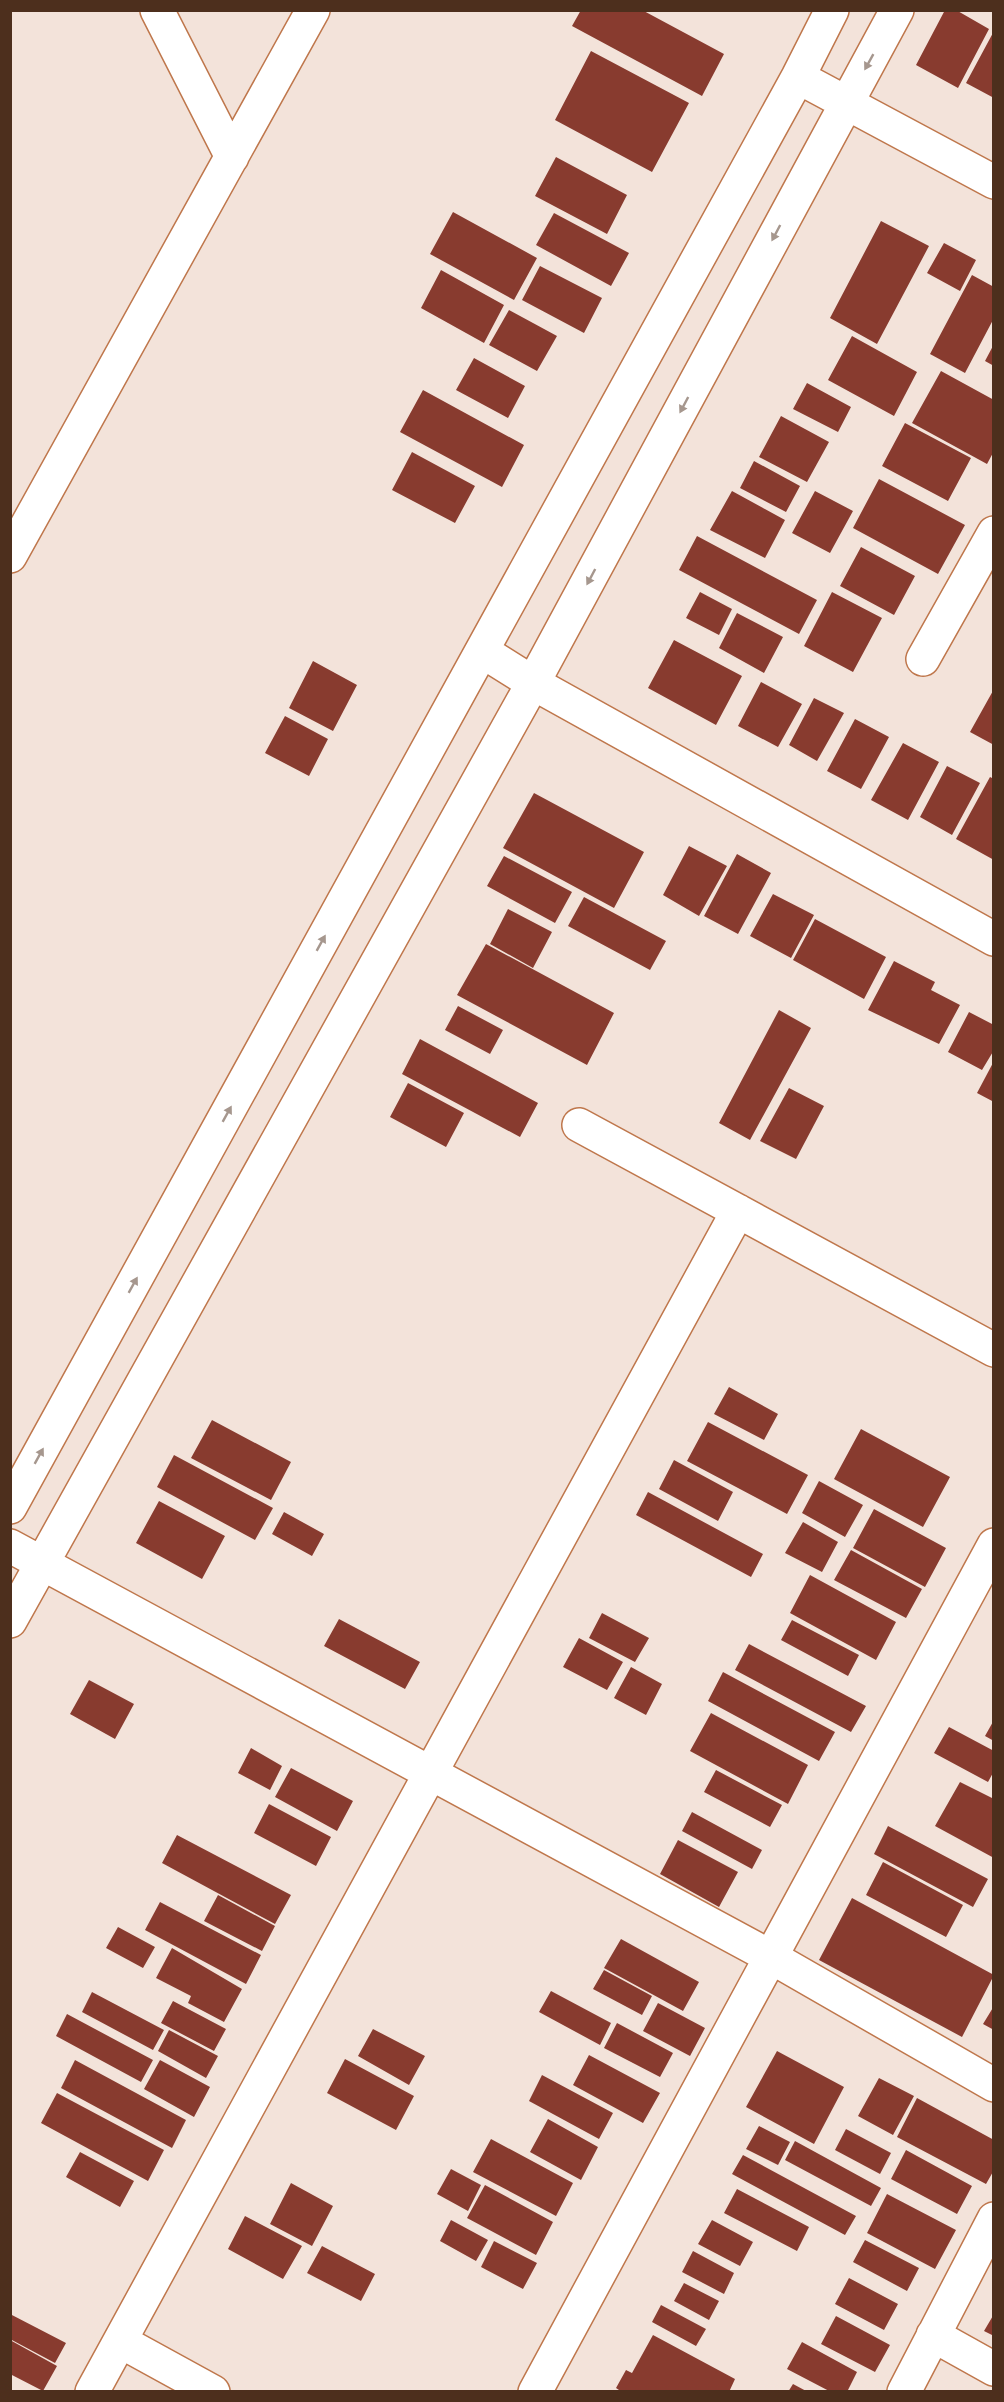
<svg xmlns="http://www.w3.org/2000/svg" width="1004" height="2402" viewBox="0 0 1004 2402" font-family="Poppins,sans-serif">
	<rect width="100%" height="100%" fill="#f3e3da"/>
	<path fill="#883b2f" d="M 581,10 L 642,10 L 724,54 L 702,96 L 572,26 Z
		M 945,10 L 956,10 L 989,29 L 958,88 L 916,65 Z
		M 994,31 L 994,98 L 966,83 Z
		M 591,51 L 689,103 L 652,172 L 555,120 Z
		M 556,157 L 627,195 L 607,234 L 535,196 Z
		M 453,212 L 537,258 L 514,300 L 430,254 Z
		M 554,213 L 629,253 L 611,286 L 536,245 Z
		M 881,221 L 929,246 L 877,344 L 830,318 Z
		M 944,243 L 976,260 L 960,291 L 927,273 Z
		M 540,266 L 602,298 L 584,333 L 522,300 Z
		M 441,270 L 504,305 L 484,343 L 421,308 Z
		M 972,275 L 994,287 L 994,318 L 965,373 L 930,354 Z
		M 509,310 L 557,336 L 537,371 L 489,345 Z
		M 852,336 L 917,372 L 894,416 L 828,380 Z
		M 994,344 L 994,366 L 985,361 Z
		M 474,358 L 525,386 L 508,418 L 456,390 Z
		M 941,371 L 994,400 L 994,451 L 987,464 L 912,423 Z
		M 807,383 L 851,407 L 838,432 L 793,409 Z
		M 423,390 L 524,445 L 502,487 L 400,432 Z
		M 781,416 L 829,442 L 807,482 L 759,457 Z
		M 905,423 L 971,458 L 948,501 L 882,466 Z
		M 412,452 L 475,486 L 455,523 L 392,490 Z
		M 754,461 L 800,486 L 786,512 L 740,488 Z
		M 879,479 L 965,525 L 938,574 L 853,528 Z
		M 732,491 L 785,520 L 765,558 L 710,530 Z
		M 815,491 L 853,511 L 830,553 L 792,533 Z
		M 697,536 L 817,600 L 799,634 L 679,570 Z
		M 861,547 L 915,576 L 894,615 L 840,586 Z
		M 700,592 L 732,609 L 719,635 L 686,618 Z
		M 832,592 L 882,618 L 853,672 L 804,646 Z
		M 737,613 L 783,637 L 764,673 L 719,648 Z
		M 674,640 L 742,676 L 716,725 L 648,688 Z
		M 313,661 L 357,685 L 333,731 L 289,708 Z
		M 761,682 L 802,704 L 778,747 L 738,726 Z
		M 994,689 L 994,745 L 970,732 Z
		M 814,698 L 844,713 L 817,761 L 789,745 Z
		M 285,716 L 328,739 L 309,776 L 265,753 Z
		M 855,719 L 889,737 L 861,789 L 827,771 Z
		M 903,743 L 939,762 L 908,820 L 871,800 Z
		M 947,766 L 980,783 L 952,835 L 920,817 Z
		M 990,777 L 994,779 L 994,860 L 956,839 Z
		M 534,793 L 644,852 L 614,908 L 503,848 Z
		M 689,846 L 727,866 L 699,916 L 663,895 Z
		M 737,854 L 771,873 L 738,934 L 704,916 Z
		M 504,856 L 572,892 L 555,923 L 487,886 Z
		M 773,894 L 814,915 L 791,958 L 750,936 Z
		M 584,897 L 666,941 L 650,970 L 568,926 Z
		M 508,909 L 552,932 L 533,968 L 490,944 Z
		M 815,919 L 886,957 L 864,999 L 793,960 Z
		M 486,944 L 614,1013 L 587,1065 L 457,995 Z
		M 894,961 L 935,982 L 931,990 L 960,1005 L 939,1044 L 868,1010 Z
		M 458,1006 L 503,1030 L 490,1054 L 445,1030 Z
		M 779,1010 L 811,1028 L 750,1140 L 719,1123 Z
		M 969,1012 L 994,1025 L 994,1050 L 982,1070 L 948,1052 Z
		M 420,1039 L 538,1103 L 520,1137 L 402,1074 Z
		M 994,1061 L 994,1102 L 977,1093 Z
		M 408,1083 L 464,1113 L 446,1147 L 390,1117 Z
		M 789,1088 L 824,1106 L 796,1159 L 760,1141 Z
		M 729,1387 L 778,1414 L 764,1440 L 714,1414 Z
		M 212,1420 L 291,1462 L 271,1500 L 191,1458 Z
		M 708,1422 L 808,1475 L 787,1514 L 687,1461 Z
		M 861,1429 L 950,1477 L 923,1527 L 834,1479 Z
		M 174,1455 L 273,1508 L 255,1540 L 157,1487 Z
		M 674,1460 L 733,1492 L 718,1521 L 659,1489 Z
		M 819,1481 L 863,1505 L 845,1537 L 802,1513 Z
		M 648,1492 L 763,1554 L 751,1577 L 636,1515 Z
		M 159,1501 L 225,1536 L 202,1579 L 136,1543 Z
		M 874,1509 L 946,1548 L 925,1587 L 853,1548 Z
		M 284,1512 L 324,1534 L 312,1556 L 272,1534 Z
		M 803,1522 L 838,1542 L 822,1572 L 785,1553 Z
		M 851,1550 L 922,1589 L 906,1618 L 834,1580 Z
		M 810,1575 L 896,1622 L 876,1660 L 790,1613 Z
		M 602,1613 L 649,1638 L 635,1662 L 589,1638 Z
		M 339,1619 L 420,1662 L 405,1689 L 324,1646 Z
		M 792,1620 L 859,1655 L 848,1676 L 781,1640 Z
		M 579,1638 L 623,1662 L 607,1690 L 563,1667 Z
		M 749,1644 L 866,1706 L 851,1732 L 735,1670 Z
		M 631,1667 L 662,1684 L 646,1715 L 614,1698 Z
		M 723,1672 L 835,1732 L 819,1761 L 708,1701 Z
		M 89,1680 L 134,1704 L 115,1739 L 70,1714 Z
		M 711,1713 L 808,1765 L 788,1804 L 690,1751 Z
		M 994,1720 L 994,1741 L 985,1736 Z
		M 949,1727 L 994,1751 L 994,1771 L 988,1782 L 934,1753 Z
		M 251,1748 L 282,1766 L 270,1790 L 238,1773 Z
		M 291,1768 L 353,1801 L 337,1831 L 275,1797 Z
		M 716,1770 L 782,1805 L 770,1827 L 704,1792 Z
		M 960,1782 L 994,1799 L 994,1858 L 935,1826 Z
		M 269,1804 L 331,1837 L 316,1866 L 254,1833 Z
		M 692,1812 L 762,1850 L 752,1869 L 682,1831 Z
		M 888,1826 L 988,1879 L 973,1907 L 874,1854 Z
		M 177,1835 L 291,1895 L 275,1924 L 162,1863 Z
		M 678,1840 L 738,1872 L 719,1907 L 660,1874 Z
		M 883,1862 L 963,1905 L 946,1937 L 866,1895 Z
		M 218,1895 L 275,1926 L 262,1951 L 204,1921 Z
		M 852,1898 L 994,1975 L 962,2037 L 819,1960 Z
		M 160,1902 L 261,1955 L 246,1984 L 145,1930 Z
		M 118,1927 L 155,1947 L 143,1968 L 106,1948 Z
		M 621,1939 L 699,1982 L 683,2011 L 604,1968 Z
		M 172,1948 L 242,1989 L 224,2022 L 188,2003 L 191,1996 L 156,1978 Z
		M 604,1970 L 652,1996 L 642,2015 L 593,1989 Z
		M 551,1991 L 611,2023 L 600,2045 L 539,2012 Z
		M 92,1992 L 164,2030 L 153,2050 L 82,2012 Z
		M 173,2001 L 226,2029 L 214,2051 L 161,2023 Z
		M 658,2003 L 705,2028 L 690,2056 L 643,2031 Z
		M 994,2006 L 994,2030 L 983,2024 Z
		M 67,2014 L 153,2060 L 141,2082 L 56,2036 Z
		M 617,2023 L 673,2053 L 660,2077 L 604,2048 Z
		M 373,2029 L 425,2056 L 409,2085 L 358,2056 Z
		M 169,2030 L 218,2056 L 206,2078 L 158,2051 Z
		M 777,2051 L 844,2087 L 814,2144 L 746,2107 Z
		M 589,2055 L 660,2093 L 643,2123 L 573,2085 Z
		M 345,2059 L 414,2096 L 396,2130 L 327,2093 Z
		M 75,2060 L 186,2120 L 172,2148 L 61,2088 Z
		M 160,2060 L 210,2087 L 194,2117 L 144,2089 Z
		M 542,2075 L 613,2113 L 599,2139 L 529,2101 Z
		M 879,2078 L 914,2096 L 893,2135 L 858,2116 Z
		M 57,2093 L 164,2150 L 148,2181 L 41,2123 Z
		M 917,2098 L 994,2140 L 994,2170 L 986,2184 L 897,2137 Z
		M 548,2119 L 598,2147 L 581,2180 L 530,2152 Z
		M 759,2126 L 790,2142 L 778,2165 L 746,2149 Z
		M 846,2129 L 891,2153 L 880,2174 L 835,2150 Z
		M 491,2139 L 573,2183 L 556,2216 L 473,2172 Z
		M 795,2141 L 881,2188 L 871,2206 L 785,2160 Z
		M 906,2150 L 972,2186 L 957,2214 L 891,2179 Z
		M 80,2152 L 134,2181 L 120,2207 L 66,2177 Z
		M 743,2155 L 856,2216 L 845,2235 L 732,2174 Z
		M 451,2169 L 481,2185 L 468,2211 L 437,2194 Z
		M 291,2183 L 333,2206 L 312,2246 L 270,2224 Z
		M 485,2185 L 553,2222 L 536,2255 L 467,2218 Z
		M 737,2189 L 809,2227 L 797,2251 L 724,2213 Z
		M 887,2194 L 956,2230 L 935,2269 L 867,2233 Z
		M 245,2216 L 302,2246 L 283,2279 L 228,2249 Z
		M 451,2220 L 488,2240 L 476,2261 L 440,2241 Z
		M 712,2220 L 753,2242 L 740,2266 L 698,2244 Z
		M 865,2240 L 919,2268 L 907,2291 L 853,2262 Z
		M 494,2241 L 537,2263 L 523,2289 L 481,2267 Z
		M 322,2246 L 375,2274 L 361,2301 L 307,2273 Z
		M 693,2251 L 734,2273 L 724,2294 L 682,2272 Z
		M 849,2278 L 898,2304 L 884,2330 L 835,2304 Z
		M 684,2283 L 719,2301 L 709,2320 L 674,2301 Z
		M 661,2305 L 706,2329 L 696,2346 L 652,2322 Z
		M 10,2314 L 66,2343 L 55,2363 L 10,2339 Z
		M 994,2314 L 994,2336 L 984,2331 Z
		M 836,2316 L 890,2345 L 875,2372 L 821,2344 Z
		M 653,2335 L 735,2379 L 729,2392 L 622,2392 L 616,2388 L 626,2370 L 632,2373 Z
		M 10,2340 L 57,2366 L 43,2391 L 10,2374 Z
		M 802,2342 L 857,2372 L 847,2392 L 831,2392 L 787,2369 Z
		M 793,2384 L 808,2392 L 788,2392 Z"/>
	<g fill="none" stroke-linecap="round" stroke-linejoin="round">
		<g stroke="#bf774c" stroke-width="36">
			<path id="minor" d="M 157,10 L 232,157
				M 798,77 L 994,182
				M 10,556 L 313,10
				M 482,651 L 533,683 L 994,939
				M 923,659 L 994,533
				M 579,1125 L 994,1350
				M 10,1507 L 798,77 L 832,10
				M 10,1546 L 771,1957 L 994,2085
				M 10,1621 L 533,683 L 897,10
				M 933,2335 L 994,2369
				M 120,2341 L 213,2392
				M 92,2392 L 738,1211
				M 535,2392 L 994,1545
				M 904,2392 L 994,2219"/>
		</g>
		<use href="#minor" stroke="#fff" stroke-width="33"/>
	</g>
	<defs><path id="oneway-solid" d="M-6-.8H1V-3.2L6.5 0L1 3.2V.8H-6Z" transform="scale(1.5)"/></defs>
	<g fill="#a6978e">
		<use href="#oneway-solid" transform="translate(869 62) rotate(119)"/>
		<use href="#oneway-solid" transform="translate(776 233) rotate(118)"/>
		<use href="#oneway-solid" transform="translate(684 405) rotate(118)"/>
		<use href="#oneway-solid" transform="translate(591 577) rotate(118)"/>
		<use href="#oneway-solid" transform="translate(321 943) rotate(-61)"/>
		<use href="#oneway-solid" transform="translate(227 1114) rotate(-61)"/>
		<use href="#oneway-solid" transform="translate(133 1285) rotate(-61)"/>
		<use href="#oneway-solid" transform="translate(39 1456) rotate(-61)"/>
	</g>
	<rect width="1004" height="2402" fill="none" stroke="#4d2f1d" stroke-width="24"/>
</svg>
